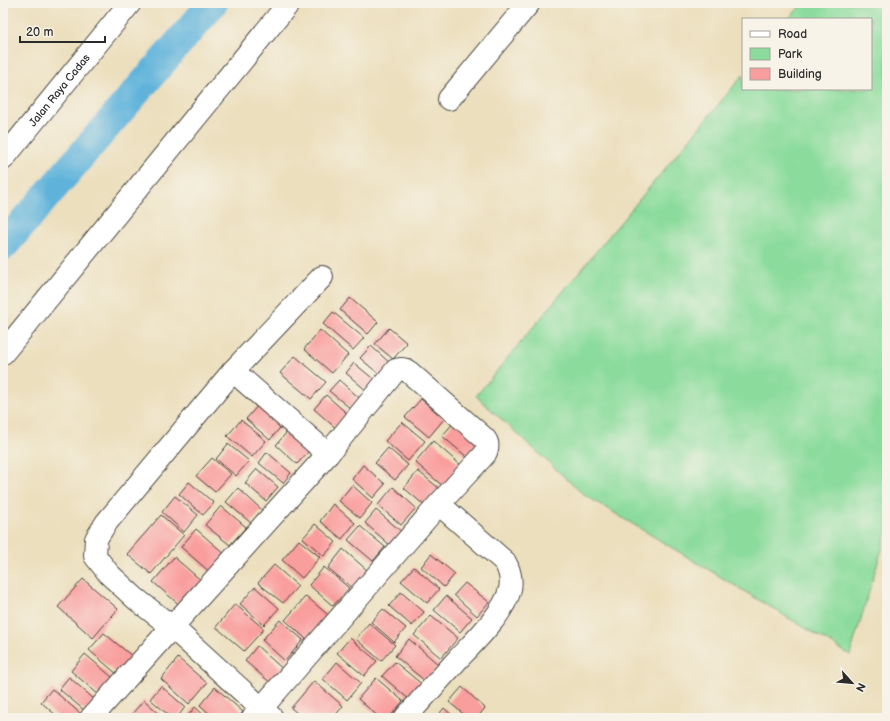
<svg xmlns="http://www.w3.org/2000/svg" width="890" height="721" viewBox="0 0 890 721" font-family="'Balsamiq Sans',sans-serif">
	<rect width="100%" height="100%" fill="#f7f3e8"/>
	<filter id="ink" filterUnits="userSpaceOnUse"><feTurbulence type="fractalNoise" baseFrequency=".025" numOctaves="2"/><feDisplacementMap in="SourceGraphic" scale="8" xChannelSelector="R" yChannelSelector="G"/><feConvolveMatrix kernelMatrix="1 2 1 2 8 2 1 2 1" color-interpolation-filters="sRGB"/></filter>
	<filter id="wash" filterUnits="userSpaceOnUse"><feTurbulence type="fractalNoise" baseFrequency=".012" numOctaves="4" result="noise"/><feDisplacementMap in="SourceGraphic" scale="16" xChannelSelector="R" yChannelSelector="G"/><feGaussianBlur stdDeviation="0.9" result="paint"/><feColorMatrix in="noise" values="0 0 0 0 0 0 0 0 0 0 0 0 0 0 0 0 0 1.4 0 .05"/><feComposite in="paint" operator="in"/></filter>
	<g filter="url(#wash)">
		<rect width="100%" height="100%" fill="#ecdfbd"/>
		<path fill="#8bdc9c" stroke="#5b8464" d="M 803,3 L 887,3 L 887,532 L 850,655 L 583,494 L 476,396 L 743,75 L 743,89 L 871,89 L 871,19 L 789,19 Z"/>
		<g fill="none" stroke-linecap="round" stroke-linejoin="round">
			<path stroke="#5fb3db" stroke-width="30" d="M 3,246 L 213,3"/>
		</g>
		<g id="blocks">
			<path fill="#f99d9d" d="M 350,298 L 378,322 L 368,334 L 340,310 Z
				M 333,312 L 364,338 L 353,350 L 323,324 Z
				M 389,328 L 407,343 L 393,359 L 375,344 Z
				M 320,330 L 348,355 L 332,373 L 304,349 Z
				M 371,346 L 391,364 L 381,376 L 360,358 Z
				M 295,356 L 326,382 L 311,399 L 280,373 Z
				M 354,363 L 377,382 L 368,392 L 346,373 Z
				M 339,380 L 365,403 L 356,413 L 329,391 Z
				M 326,395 L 351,417 L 339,431 L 314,409 Z
				M 421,399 L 444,419 L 429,437 L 405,417 Z
				M 259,404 L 283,424 L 270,440 L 246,419 Z
				M 241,420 L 266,441 L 252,457 L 227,436 Z
				M 455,421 L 480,442 L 467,457 L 442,436 Z
				M 402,422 L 425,441 L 408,461 L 385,441 Z
				M 287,432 L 309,451 L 297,464 L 276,445 Z
				M 433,441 L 463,467 L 445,488 L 415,462 Z
				M 228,444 L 249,461 L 236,476 L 216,459 Z
				M 388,448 L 408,465 L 395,480 L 375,463 Z
				M 267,452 L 291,473 L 283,483 L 259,463 Z
				M 212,458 L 231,474 L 215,492 L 196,476 Z
				M 363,465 L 385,484 L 373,498 L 352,479 Z
				M 257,469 L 278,487 L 266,501 L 245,483 Z
				M 418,471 L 440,489 L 425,506 L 404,488 Z
				M 189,482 L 214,503 L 203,515 L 179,494 Z
				M 352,485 L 372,503 L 360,518 L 339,501 Z
				M 393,487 L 416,508 L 401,525 L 378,505 Z
				M 238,488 L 262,510 L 251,523 L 226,502 Z
				M 175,496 L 198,515 L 184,532 L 162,512 Z
				M 333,504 L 355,523 L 342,539 L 320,521 Z
				M 221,506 L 246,527 L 230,545 L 205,525 Z
				M 376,510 L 402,532 L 391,546 L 365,523 Z
				M 161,515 L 184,535 L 151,574 L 127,554 Z
				M 315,524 L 336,542 L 324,556 L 303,538 Z
				M 360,526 L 385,547 L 373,561 L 348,540 Z
				M 196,529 L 227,556 L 212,574 L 181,547 Z
				M 299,540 L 320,557 L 302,578 L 282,560 Z
				M 343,549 L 368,571 L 352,588 L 328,568 Z
				M 431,554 L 455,574 L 444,587 L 421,567 Z
				M 174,557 L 204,583 L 183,608 L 153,582 Z
				M 274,565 L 298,586 L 283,603 L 258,583 Z
				M 324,567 L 349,588 L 333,606 L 309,585 Z
				M 414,567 L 439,589 L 427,603 L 401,581 Z
				M 83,579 L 118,609 L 93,638 L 58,607 Z
				M 465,583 L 489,602 L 477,616 L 454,595 Z
				M 255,587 L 279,608 L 264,625 L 240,604 Z
				M 401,592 L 424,612 L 412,626 L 389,606 Z
				M 306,596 L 328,615 L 307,640 L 285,620 Z
				M 446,596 L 472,618 L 460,632 L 434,610 Z
				M 235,604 L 264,629 L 244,651 L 216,627 Z
				M 383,609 L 406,628 L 394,642 L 371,622 Z
				M 431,616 L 458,638 L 441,658 L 414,635 Z
				M 280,620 L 303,640 L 285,661 L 262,640 Z
				M 369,623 L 395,645 L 381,661 L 356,639 Z
				M 104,633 L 133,657 L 118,675 L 89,650 Z
				M 350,638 L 377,661 L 364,676 L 337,653 Z
				M 409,639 L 439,665 L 425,681 L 395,656 Z
				M 257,646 L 285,671 L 273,685 L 245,661 Z
				M 85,654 L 113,678 L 99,695 L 71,671 Z
				M 178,658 L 207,683 L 189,704 L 161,679 Z
				M 337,662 L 361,683 L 347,700 L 323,679 Z
				M 395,662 L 424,686 L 411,701 L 382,676 Z
				M 69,677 L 95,700 L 85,711 L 59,689 Z
				M 376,678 L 403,701 L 389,718 L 380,718 L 358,699 Z
				M 314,681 L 343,706 L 333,718 L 303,718 L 291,708 Z
				M 161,686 L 185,707 L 177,718 L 172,718 L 150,699 Z
				M 215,687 L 243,712 L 238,718 L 214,718 L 200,705 Z
				M 462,687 L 485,708 L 477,718 L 468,718 L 449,702 Z
				M 52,689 L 81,714 L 77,718 L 59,718 L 41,702 Z
				M 144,700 L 164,718 L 134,718 L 131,715 Z
				M 195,707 L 207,718 L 186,718 Z
				M 444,708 L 455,718 L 436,718 Z"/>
		</g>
	</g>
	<g filter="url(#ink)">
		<use href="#blocks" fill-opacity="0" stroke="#484641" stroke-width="1"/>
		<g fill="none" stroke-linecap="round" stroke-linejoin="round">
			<g stroke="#484641" stroke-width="24">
				<g id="minor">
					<path d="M 449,99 L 529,3"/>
					<path id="s1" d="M 3,159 L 130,3"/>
					<path d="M 3,353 L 289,3"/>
					<path d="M 233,371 L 328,454"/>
					<path d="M 91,718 L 172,627 L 272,718"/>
					<path d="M 253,718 L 439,504 L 485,454 C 488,448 489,443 484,438 L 409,372 C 405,369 401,368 396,370 L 328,454 L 172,627 L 136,599 L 109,574 L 95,556 L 96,539 L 106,523 L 233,371 L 322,277"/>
					<path d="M 405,718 C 423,698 441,678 459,658 C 475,641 505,612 510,589 C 512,579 510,571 505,562 L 439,504"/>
				</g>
			</g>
			<use href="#minor" stroke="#fff" stroke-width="22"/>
		</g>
	</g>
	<g text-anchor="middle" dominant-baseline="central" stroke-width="3" stroke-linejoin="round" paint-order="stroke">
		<g font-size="11" fill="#2b2b2b" stroke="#f7f3e8">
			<text stroke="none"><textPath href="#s1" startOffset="89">Jalan Raya Cadas</textPath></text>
		</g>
	</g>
	<rect width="890" height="721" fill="none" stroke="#f7f3e8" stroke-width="16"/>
	<rect x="742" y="18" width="130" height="72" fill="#f7f3e8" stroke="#a5a39c"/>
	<rect x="750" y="31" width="20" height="6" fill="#ffffff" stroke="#a5a39c"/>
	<text x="778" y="38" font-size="12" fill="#2b2b2b">Road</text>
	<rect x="750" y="48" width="20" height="12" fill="#8bdc9c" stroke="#a5a39c"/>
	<text x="778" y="58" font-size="12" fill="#2b2b2b">Park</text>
	<rect x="750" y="68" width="20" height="12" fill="#f99d9d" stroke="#a5a39c"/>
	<text x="778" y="78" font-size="12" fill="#2b2b2b">Building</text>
	<g transform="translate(852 683) rotate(117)" stroke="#f7f3e8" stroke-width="3" paint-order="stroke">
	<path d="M0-3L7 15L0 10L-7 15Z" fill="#2b2b2b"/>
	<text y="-6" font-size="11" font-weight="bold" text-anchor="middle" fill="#2b2b2b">N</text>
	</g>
	<path d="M20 36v6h85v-6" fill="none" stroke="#2b2b2b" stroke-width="2"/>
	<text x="26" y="36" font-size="12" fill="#2b2b2b" stroke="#f7f3e8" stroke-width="3" paint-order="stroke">20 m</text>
</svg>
